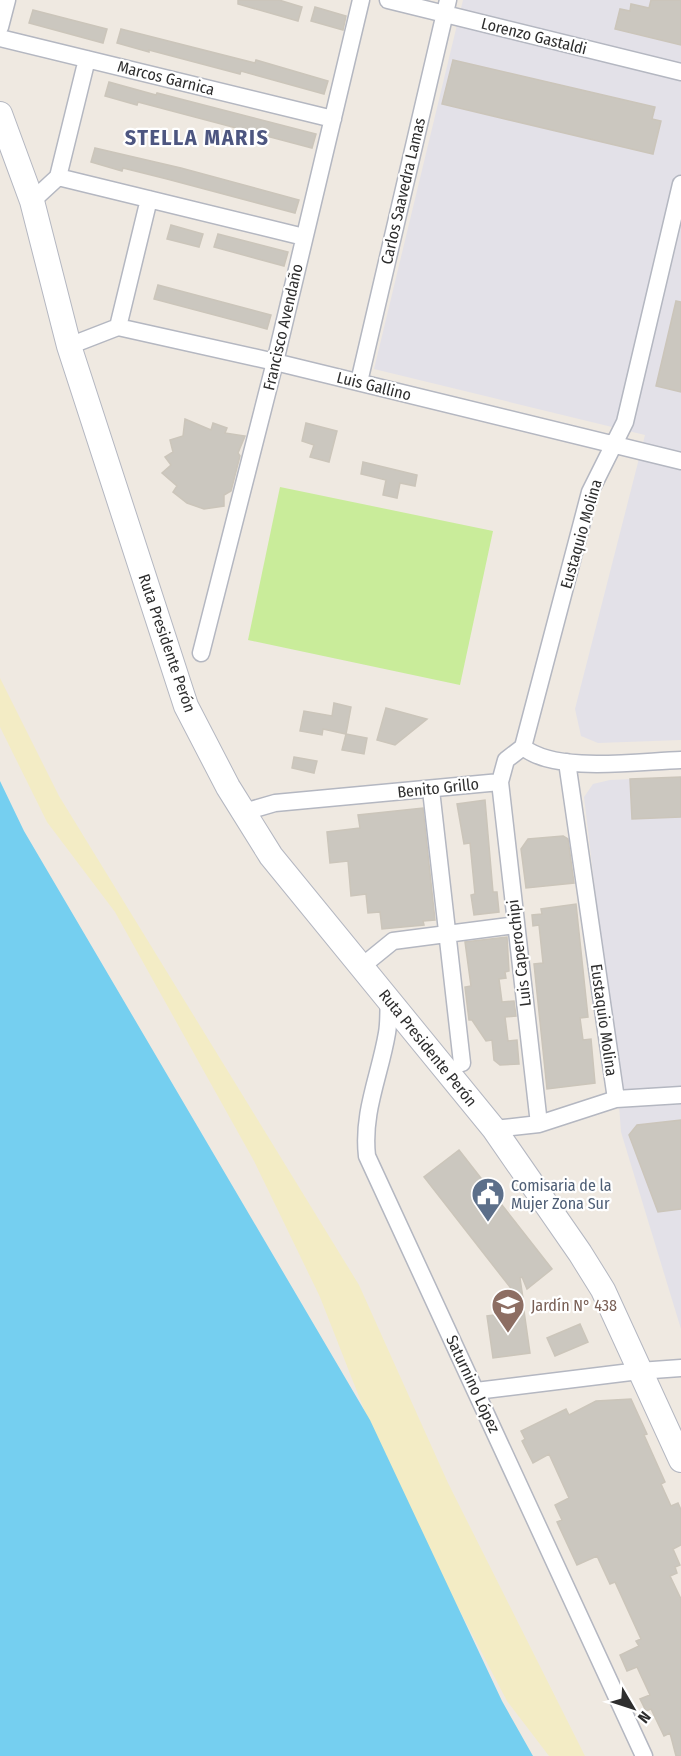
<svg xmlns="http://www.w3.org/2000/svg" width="681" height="1756" viewBox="0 0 681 1756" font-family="'Fira Sans Condensed',sans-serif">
	<rect width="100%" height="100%" fill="#efe9e1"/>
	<path fill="#e3e1e8" d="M 463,0 L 681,0 L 681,740 L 598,743 L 581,736 L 575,709 L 645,435 L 374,369 Z
		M 681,777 L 681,1329 L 621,1132 L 617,1078 L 584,797 L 593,784 L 610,780 Z"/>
	<path fill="#f3ecc5" d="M 0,678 L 59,796 L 359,1285 L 448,1483 L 585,1756 L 549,1756 L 507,1701 L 392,1481 L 320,1297 L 254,1161 L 115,912 L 47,822 L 0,727 Z"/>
	<path fill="#c9ec9a" d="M 280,487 L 493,531 L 460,685 L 248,640 Z"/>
	<path fill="#75cff0" d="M 0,781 L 24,831 L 370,1420 L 502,1701 L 533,1756 L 0,1756 Z"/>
	<path fill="#cbc7bf" stroke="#cbc5ba" stroke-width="1.5" d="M 238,0 L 279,0 L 302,7 L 298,21 L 238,4 Z
		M 651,0 L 681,0 L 681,45 L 615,29 L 620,9 L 630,11 L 631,4 L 649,8 Z
		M 315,7 L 346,16 L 343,30 L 311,21 Z
		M 33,10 L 107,29 L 103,43 L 29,23 Z
		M 121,29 L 255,63 L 256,60 L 328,81 L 324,94 L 241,71 L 240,74 L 149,50 L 149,52 L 117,43 Z
		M 453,60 L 655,107 L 652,119 L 661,121 L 653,154 L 442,104 Z
		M 109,82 L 156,95 L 157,93 L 316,134 L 312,148 L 138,102 L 137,105 L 105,96 Z
		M 95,148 L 181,168 L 299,200 L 295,213 L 167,179 L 123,168 L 122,171 L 91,162 Z
		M 171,225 L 203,234 L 199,247 L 167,239 Z
		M 218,234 L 288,252 L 284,266 L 214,247 Z
		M 158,285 L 271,315 L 267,329 L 154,299 Z
		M 676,301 L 681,302 L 681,392 L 656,386 Z
		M 185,419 L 211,430 L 213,423 L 227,428 L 225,433 L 245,436 L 238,453 L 240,456 L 231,491 L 224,495 L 224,506 L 204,509 L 187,503 L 173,492 L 177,486 L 162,473 L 171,465 L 165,457 L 173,452 L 170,440 L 183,436 Z
		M 306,423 L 337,431 L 329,462 L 310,457 L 314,445 L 302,441 Z
		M 363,462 L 417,475 L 415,486 L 400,483 L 397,498 L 383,495 L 386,480 L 361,474 Z
		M 334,703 L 351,707 L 346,734 L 323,729 L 322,735 L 300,731 L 304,711 L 332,716 Z
		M 386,708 L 427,719 L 395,745 L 377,740 Z
		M 346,734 L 367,738 L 364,754 L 342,750 Z
		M 294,757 L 317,761 L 314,773 L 292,768 Z
		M 681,777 L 681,817 L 632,819 L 630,779 Z
		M 485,800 L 493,892 L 497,892 L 499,912 L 474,915 L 471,895 L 475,894 L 470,843 L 464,844 L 457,804 Z
		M 423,808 L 435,920 L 423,921 L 424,925 L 382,929 L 380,912 L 368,913 L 366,894 L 351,896 L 348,861 L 330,863 L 327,832 L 360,828 L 358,815 Z
		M 563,836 L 568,839 L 574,883 L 526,888 L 521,849 L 528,839 Z
		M 576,904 L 588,1017 L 580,1018 L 583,1040 L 591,1039 L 595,1083 L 547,1089 L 534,964 L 543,963 L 539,925 L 533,926 L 532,915 L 542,914 L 541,909 Z
		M 507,937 L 509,971 L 505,972 L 506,978 L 499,979 L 502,1002 L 514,1001 L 516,1016 L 505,1017 L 508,1041 L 517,1040 L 519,1064 L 500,1065 L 494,1060 L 492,1040 L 486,1041 L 472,1020 L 469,1020 L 465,987 L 471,986 L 465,942 Z
		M 681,1120 L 681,1209 L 658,1212 L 629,1135 L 637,1125 Z
		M 459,1150 L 552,1269 L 527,1289 L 522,1277 L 520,1278 L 524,1305 L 424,1177 Z
		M 524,1311 L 530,1353 L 493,1358 L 487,1316 Z
		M 580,1324 L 588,1342 L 555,1356 L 547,1338 Z
		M 631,1399 L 647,1434 L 644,1435 L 665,1482 L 661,1484 L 671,1506 L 678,1503 L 681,1510 L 681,1545 L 673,1549 L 680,1565 L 675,1567 L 677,1573 L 670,1576 L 681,1599 L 681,1756 L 676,1756 L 670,1733 L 664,1736 L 651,1709 L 646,1711 L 640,1699 L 650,1695 L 637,1667 L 627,1671 L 620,1655 L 639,1646 L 636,1641 L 641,1639 L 615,1582 L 610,1584 L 597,1556 L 577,1565 L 557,1522 L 562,1520 L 555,1505 L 569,1498 L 549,1454 L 533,1463 L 522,1441 L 525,1439 L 521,1431 L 566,1409 L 569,1415 L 596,1401 Z"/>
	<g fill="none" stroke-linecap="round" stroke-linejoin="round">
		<g stroke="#b4b7c1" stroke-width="19">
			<path id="street" d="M 388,0 L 681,72
				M 0,27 L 7,0
				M 0,38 L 333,119
				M 58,177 L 304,237
				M 58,177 L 87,59
				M 32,201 L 58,177
				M 118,327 L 149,199
				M 69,346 L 118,327 L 275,362 L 681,461
				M 359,382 L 448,0
				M 201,653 L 275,362 L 361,0
				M 523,747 L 590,492 L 625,422 L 681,184
				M 523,747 C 556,774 640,761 681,760
				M 567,762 L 616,1099
				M 500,782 L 539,1124
				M 431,790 L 462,1063
				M 244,812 L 275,803 L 500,782 L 506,760 L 523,747
				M 361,967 L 393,941 L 516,925
				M 389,1000 C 388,1011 389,1022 387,1033 C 380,1075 362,1112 367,1156 L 644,1756
				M 494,1129 L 539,1124 L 616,1099 L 681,1095
				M 476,1391 L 639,1371 L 681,1368"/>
		</g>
		<g stroke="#b4b7c1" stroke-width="26">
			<path id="secondary" d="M 0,114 L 32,201 L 69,346 L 186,706 L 228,787 L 271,856 L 494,1129 L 580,1253 L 603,1290 L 681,1460"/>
		</g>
		<use href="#street" stroke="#fff" stroke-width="16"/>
		<use href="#secondary" stroke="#fff" stroke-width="24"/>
	</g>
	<defs>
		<g id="civic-pin" transform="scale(1.725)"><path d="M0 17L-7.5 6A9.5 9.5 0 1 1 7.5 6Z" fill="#5c6f8a" stroke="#fff"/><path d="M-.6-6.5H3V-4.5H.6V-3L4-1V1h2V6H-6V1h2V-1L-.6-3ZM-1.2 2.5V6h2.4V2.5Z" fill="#fff"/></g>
		<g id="school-pin" transform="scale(1.725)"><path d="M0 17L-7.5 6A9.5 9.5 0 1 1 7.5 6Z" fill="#8d6e63" stroke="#fff"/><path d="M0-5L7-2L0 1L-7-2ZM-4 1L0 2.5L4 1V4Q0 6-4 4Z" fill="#fff"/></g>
	</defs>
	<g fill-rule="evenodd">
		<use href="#civic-pin" x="488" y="1194"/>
		<use href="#school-pin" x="508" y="1305"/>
	</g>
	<g text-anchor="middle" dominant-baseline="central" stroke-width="4.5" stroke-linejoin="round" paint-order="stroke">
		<g font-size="16" fill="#2e2e2e" stroke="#fff">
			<text transform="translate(534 36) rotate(14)">Lorenzo Gastaldi</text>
			<text transform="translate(166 78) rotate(14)">Marcos Garnica</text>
			<text transform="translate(403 191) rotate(-77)">Carlos Saavedra Lamas</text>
			<text transform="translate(283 327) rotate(-77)">Francisco Avendaño</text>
			<text transform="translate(374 386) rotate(14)">Luis Gallino</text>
			<text transform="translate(581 534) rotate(-74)">Eustaquio Molina</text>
			<text transform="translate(167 643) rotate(71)">Ruta Presidente Perón</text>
			<text transform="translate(438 788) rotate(-6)">Benito Grillo</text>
			<text transform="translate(519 953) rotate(-97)">Luis Caperochipi</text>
			<text transform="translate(604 1020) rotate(82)">Eustaquio Molina</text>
			<text transform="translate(428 1048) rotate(51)">Ruta Presidente Perón</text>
			<text transform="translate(473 1384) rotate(65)">Saturnino López</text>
		</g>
		<g font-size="16" fill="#4e5e75" stroke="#fff" text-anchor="start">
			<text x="511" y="1185">Comisaria de la<tspan x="511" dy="18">Mujer Zona Sur</tspan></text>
		</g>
		<g font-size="16" fill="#785e54" stroke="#fff" text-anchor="start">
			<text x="531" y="1305">Jardín N° 438</text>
		</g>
		<g font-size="22" font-weight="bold" letter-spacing="1.5" fill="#4d5680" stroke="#fff">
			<text x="197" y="137">STELLA MARIS</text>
		</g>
	</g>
	<g transform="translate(633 1708) rotate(129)" stroke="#ffffff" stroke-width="4.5" paint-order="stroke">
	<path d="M0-4.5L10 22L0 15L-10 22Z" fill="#2e2e2e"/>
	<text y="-9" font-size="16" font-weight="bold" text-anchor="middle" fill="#2e2e2e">N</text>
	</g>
</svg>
